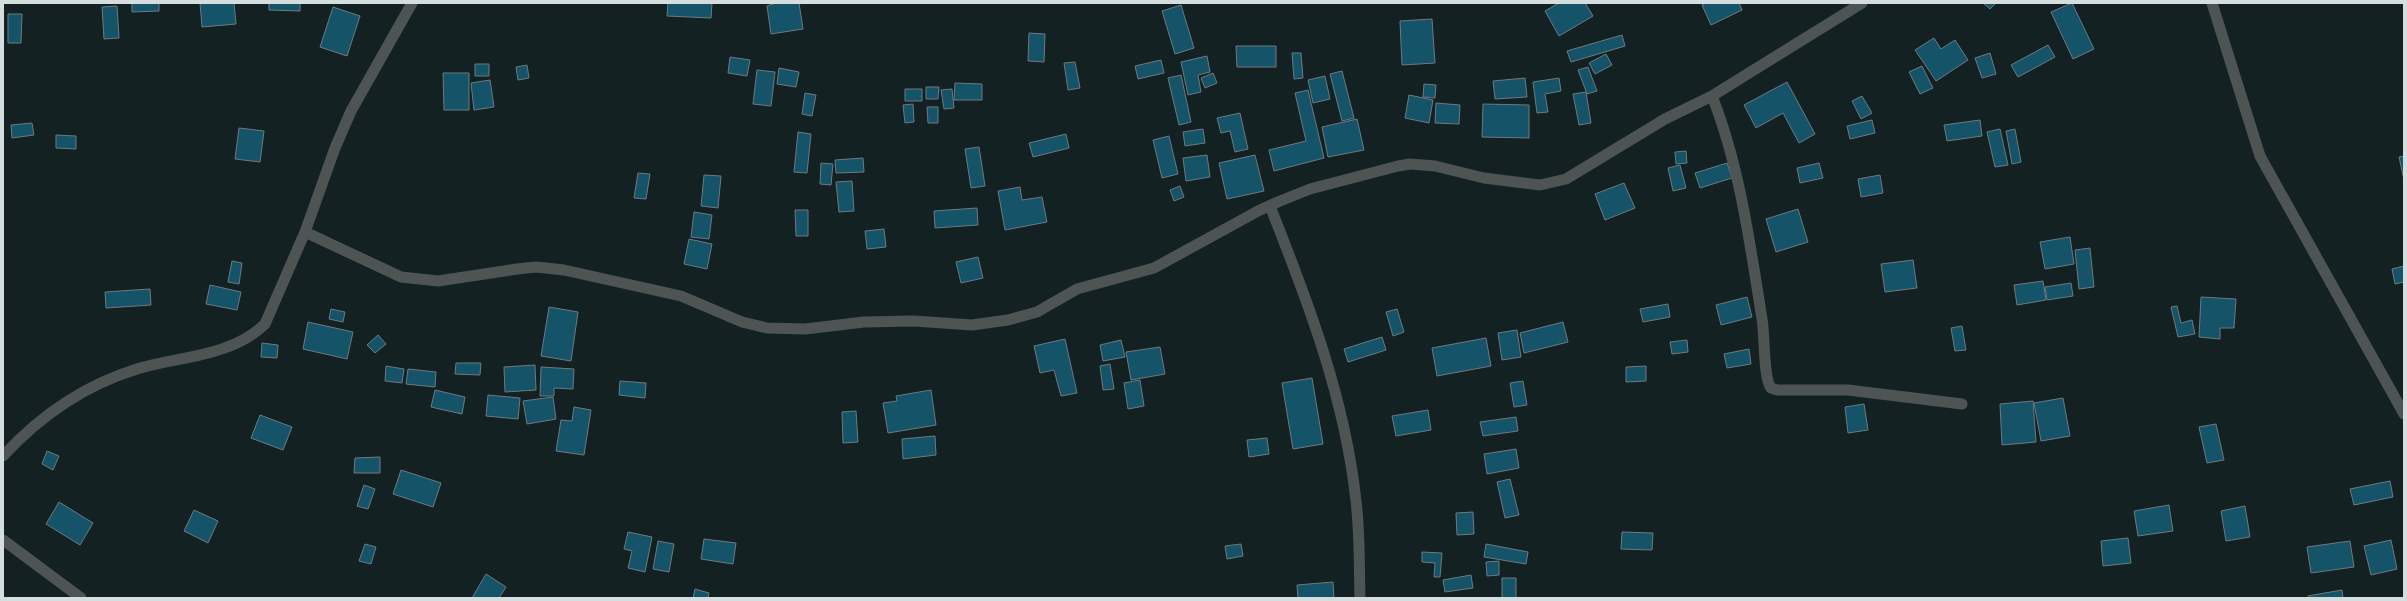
<svg xmlns="http://www.w3.org/2000/svg" width="2407" height="601" viewBox="0 0 2407 601" font-family="'Varela Round',sans-serif">
	<rect width="100%" height="100%" fill="#142123"/>
	<path fill="#155369" stroke="#6d7a80" d="M 132,3 L 159,3 L 159,11 L 132,12 Z
		M 200,3 L 234,3 L 236,24 L 202,27 Z
		M 269,3 L 300,3 L 300,11 L 269,10 Z
		M 668,3 L 712,3 L 711,18 L 667,16 Z
		M 776,3 L 799,3 L 803,29 L 771,34 L 767,6 Z
		M 1559,3 L 1585,3 L 1593,16 L 1559,36 L 1545,11 Z
		M 1706,3 L 1739,3 L 1742,10 L 1711,25 L 1702,5 Z
		M 1983,3 L 1996,3 L 1990,9 Z
		M 2072,3 L 2094,49 L 2073,59 L 2051,12 Z
		M 1181,5 L 1194,48 L 1175,54 L 1162,11 Z
		M 117,6 L 119,38 L 104,39 L 102,7 Z
		M 333,7 L 360,16 L 347,56 L 320,47 Z
		M 8,14 L 22,14 L 21,43 L 8,43 Z
		M 1432,19 L 1435,63 L 1402,65 L 1400,21 Z
		M 1029,33 L 1045,34 L 1044,62 L 1028,61 Z
		M 1622,35 L 1625,46 L 1571,62 L 1567,51 Z
		M 1934,38 L 1941,49 L 1955,40 L 1968,60 L 1936,81 L 1915,50 Z
		M 2048,45 L 2055,57 L 2018,77 L 2011,65 Z
		M 1236,46 L 1276,46 L 1276,67 L 1237,67 Z
		M 1292,53 L 1301,53 L 1303,78 L 1294,79 Z
		M 1990,53 L 1996,74 L 1982,78 L 1975,58 Z
		M 1606,54 L 1612,65 L 1595,74 L 1589,63 Z
		M 1207,56 L 1210,72 L 1198,75 L 1201,92 L 1188,95 L 1181,62 Z
		M 730,57 L 750,60 L 747,76 L 728,73 Z
		M 1161,60 L 1164,73 L 1138,79 L 1135,66 Z
		M 1075,62 L 1080,88 L 1068,90 L 1064,63 Z
		M 475,64 L 489,64 L 489,76 L 475,76 Z
		M 527,65 L 529,78 L 518,80 L 516,67 Z
		M 1922,66 L 1933,88 L 1920,94 L 1909,72 Z
		M 1588,67 L 1597,91 L 1587,94 L 1578,70 Z
		M 779,68 L 799,72 L 796,87 L 777,84 Z
		M 757,70 L 775,72 L 771,106 L 753,104 Z
		M 1342,71 L 1354,118 L 1342,121 L 1330,74 Z
		M 443,73 L 469,73 L 469,110 L 444,110 Z
		M 1213,73 L 1217,83 L 1205,88 L 1201,78 Z
		M 1181,75 L 1191,122 L 1179,125 L 1168,78 Z
		M 1325,76 L 1330,99 L 1313,103 L 1308,80 Z
		M 1525,78 L 1527,97 L 1495,99 L 1493,81 Z
		M 1559,78 L 1561,91 L 1545,94 L 1548,112 L 1537,113 L 1533,82 Z
		M 490,80 L 494,107 L 474,110 L 471,83 Z
		M 1787,82 L 1815,134 L 1799,143 L 1783,113 L 1756,128 L 1744,105 Z
		M 955,83 L 982,84 L 982,100 L 954,100 Z
		M 1424,84 L 1436,85 L 1435,98 L 1423,97 Z
		M 926,87 L 939,87 L 938,99 L 926,99 Z
		M 905,89 L 922,89 L 922,101 L 905,101 Z
		M 952,89 L 954,108 L 944,109 L 941,90 Z
		M 1308,90 L 1324,158 L 1274,171 L 1269,150 L 1306,141 L 1295,93 Z
		M 1586,92 L 1591,123 L 1579,125 L 1573,94 Z
		M 805,93 L 816,95 L 812,116 L 802,114 Z
		M 1409,95 L 1433,100 L 1429,123 L 1405,118 Z
		M 1862,96 L 1872,113 L 1861,119 L 1852,101 Z
		M 1436,103 L 1460,105 L 1459,124 L 1435,123 Z
		M 913,104 L 914,122 L 905,123 L 903,105 Z
		M 1483,104 L 1529,105 L 1529,138 L 1482,137 Z
		M 927,107 L 938,107 L 938,123 L 928,123 Z
		M 1240,113 L 1248,149 L 1235,152 L 1230,131 L 1221,133 L 1217,118 Z
		M 1357,119 L 1364,150 L 1328,157 L 1322,127 Z
		M 1872,120 L 1875,133 L 1850,139 L 1847,126 Z
		M 1980,120 L 1982,136 L 1947,141 L 1944,125 Z
		M 32,123 L 34,135 L 12,138 L 11,125 Z
		M 239,128 L 264,131 L 260,162 L 235,159 Z
		M 1203,129 L 1205,143 L 1185,146 L 1183,132 Z
		M 2000,129 L 2008,165 L 1995,167 L 1987,132 Z
		M 2015,129 L 2021,162 L 2012,164 L 2006,131 Z
		M 798,132 L 811,134 L 807,173 L 794,172 Z
		M 1066,134 L 1069,148 L 1033,157 L 1029,143 Z
		M 56,135 L 76,136 L 76,149 L 56,148 Z
		M 1169,136 L 1178,174 L 1162,178 L 1153,140 Z
		M 979,147 L 985,186 L 971,188 L 965,149 Z
		M 1686,151 L 1687,163 L 1676,164 L 1675,152 Z
		M 1207,155 L 1210,177 L 1186,181 L 1183,158 Z
		M 1255,155 L 1264,191 L 1227,199 L 1219,163 Z
		M 2404,156 L 2404,180 L 2399,157 Z
		M 863,158 L 864,172 L 836,173 L 835,160 Z
		M 821,163 L 833,164 L 831,185 L 820,184 Z
		M 1727,163 L 1732,178 L 1700,188 L 1695,173 Z
		M 1819,163 L 1823,178 L 1800,183 L 1797,168 Z
		M 1680,165 L 1686,188 L 1673,191 L 1668,168 Z
		M 638,173 L 650,174 L 646,199 L 634,198 Z
		M 704,175 L 721,176 L 718,208 L 701,206 Z
		M 1880,175 L 1883,193 L 1861,197 L 1858,179 Z
		M 852,181 L 854,211 L 839,212 L 836,182 Z
		M 1624,183 L 1635,208 L 1605,220 L 1595,194 Z
		M 1180,186 L 1184,197 L 1174,201 L 1170,190 Z
		M 1020,187 L 1022,200 L 1042,197 L 1047,222 L 1005,230 L 998,191 Z
		M 977,208 L 978,225 L 935,228 L 934,211 Z
		M 1798,209 L 1808,242 L 1776,252 L 1766,219 Z
		M 795,210 L 808,210 L 808,236 L 796,236 Z
		M 694,212 L 712,215 L 709,239 L 691,237 Z
		M 884,229 L 886,247 L 867,249 L 865,231 Z
		M 2070,237 L 2074,264 L 2045,269 L 2040,242 Z
		M 689,239 L 712,244 L 707,269 L 684,264 Z
		M 2090,248 L 2094,287 L 2079,289 L 2075,250 Z
		M 978,257 L 983,278 L 961,283 L 956,262 Z
		M 1913,260 L 1917,288 L 1885,292 L 1881,264 Z
		M 232,261 L 242,263 L 239,284 L 228,282 Z
		M 2404,266 L 2404,282 L 2395,284 L 2392,269 Z
		M 2043,281 L 2046,300 L 2017,305 L 2014,285 Z
		M 2071,283 L 2073,296 L 2047,300 L 2045,287 Z
		M 210,285 L 241,292 L 237,310 L 206,304 Z
		M 150,289 L 151,305 L 106,308 L 105,292 Z
		M 1747,297 L 1752,317 L 1721,325 L 1716,305 Z
		M 2201,297 L 2236,299 L 2234,328 L 2220,328 L 2220,339 L 2199,337 Z
		M 1668,304 L 1670,317 L 1643,322 L 1640,309 Z
		M 2177,306 L 2181,323 L 2192,320 L 2195,334 L 2178,337 L 2171,307 Z
		M 549,307 L 578,312 L 571,361 L 541,356 Z
		M 331,309 L 345,312 L 343,322 L 329,319 Z
		M 1397,309 L 1404,332 L 1393,336 L 1386,312 Z
		M 308,322 L 353,332 L 347,359 L 303,349 Z
		M 1563,322 L 1568,342 L 1524,353 L 1520,333 Z
		M 1962,326 L 1966,350 L 1955,351 L 1951,328 Z
		M 1517,330 L 1521,357 L 1502,360 L 1498,333 Z
		M 378,335 L 386,344 L 375,353 L 367,345 Z
		M 1382,337 L 1386,350 L 1348,362 L 1344,349 Z
		M 1486,338 L 1491,366 L 1437,376 L 1432,348 Z
		M 1065,339 L 1077,393 L 1061,396 L 1054,370 L 1040,373 L 1034,346 Z
		M 1121,340 L 1125,357 L 1103,361 L 1100,345 Z
		M 1687,340 L 1688,352 L 1672,354 L 1670,342 Z
		M 262,343 L 278,345 L 277,358 L 261,357 Z
		M 1160,347 L 1165,374 L 1131,380 L 1126,352 Z
		M 1749,349 L 1751,364 L 1727,368 L 1724,354 Z
		M 456,363 L 481,363 L 480,375 L 455,374 Z
		M 1110,364 L 1114,389 L 1103,390 L 1100,366 Z
		M 535,365 L 536,390 L 505,392 L 504,367 Z
		M 386,366 L 404,369 L 402,383 L 385,381 Z
		M 1646,366 L 1646,381 L 1626,382 L 1626,367 Z
		M 541,367 L 574,369 L 573,389 L 554,388 L 554,396 L 540,396 Z
		M 408,369 L 436,372 L 435,387 L 406,384 Z
		M 1312,378 L 1323,444 L 1293,449 L 1282,383 Z
		M 1140,380 L 1144,406 L 1128,409 L 1124,383 Z
		M 620,381 L 646,383 L 645,398 L 619,395 Z
		M 1523,381 L 1527,405 L 1514,407 L 1510,383 Z
		M 435,390 L 465,397 L 462,414 L 431,407 Z
		M 931,390 L 936,425 L 888,433 L 883,403 L 897,401 L 896,396 Z
		M 488,395 L 520,398 L 518,419 L 486,416 Z
		M 553,397 L 556,419 L 527,424 L 523,401 Z
		M 2063,398 L 2070,436 L 2041,441 L 2034,403 Z
		M 2033,401 L 2036,442 L 2002,445 L 2000,404 Z
		M 1864,404 L 1868,430 L 1848,433 L 1845,407 Z
		M 574,407 L 591,410 L 584,455 L 556,451 L 561,420 L 572,421 Z
		M 1428,410 L 1431,430 L 1396,436 L 1392,416 Z
		M 856,411 L 858,442 L 843,443 L 842,412 Z
		M 260,415 L 292,427 L 283,450 L 251,438 Z
		M 1516,417 L 1518,431 L 1483,436 L 1480,422 Z
		M 2216,424 L 2224,460 L 2207,463 L 2199,427 Z
		M 935,436 L 936,455 L 903,459 L 902,439 Z
		M 1267,438 L 1269,454 L 1249,457 L 1247,440 Z
		M 1516,449 L 1519,468 L 1487,474 L 1484,454 Z
		M 47,451 L 59,456 L 53,470 L 42,464 Z
		M 380,457 L 380,473 L 354,473 L 355,458 Z
		M 401,470 L 441,483 L 433,507 L 393,494 Z
		M 1510,479 L 1519,515 L 1505,518 L 1497,482 Z
		M 2390,481 L 2393,497 L 2354,505 L 2350,489 Z
		M 364,485 L 375,489 L 368,509 L 357,506 Z
		M 59,502 L 93,523 L 80,545 L 46,524 Z
		M 2169,505 L 2173,531 L 2138,536 L 2134,511 Z
		M 2245,506 L 2250,537 L 2226,541 L 2221,511 Z
		M 194,510 L 218,521 L 208,543 L 184,531 Z
		M 1473,512 L 1474,534 L 1457,535 L 1456,513 Z
		M 628,532 L 652,537 L 645,572 L 628,568 L 632,551 L 624,549 Z
		M 1622,532 L 1653,533 L 1652,550 L 1621,549 Z
		M 2128,538 L 2131,563 L 2103,566 L 2101,541 Z
		M 704,539 L 736,543 L 733,564 L 701,559 Z
		M 2391,540 L 2397,569 L 2371,575 L 2364,546 Z
		M 658,541 L 674,544 L 669,572 L 653,569 Z
		M 2350,541 L 2354,567 L 2311,573 L 2307,547 Z
		M 365,544 L 376,547 L 371,564 L 359,561 Z
		M 1241,544 L 1243,556 L 1227,559 L 1225,546 Z
		M 1486,544 L 1528,552 L 1526,564 L 1484,557 Z
		M 1422,552 L 1442,553 L 1440,577 L 1434,577 L 1435,563 L 1422,562 Z
		M 1499,561 L 1499,575 L 1487,576 L 1486,562 Z
		M 486,574 L 506,587 L 499,598 L 472,598 Z
		M 1471,575 L 1473,588 L 1445,592 L 1443,580 Z
		M 1502,578 L 1516,578 L 1516,598 L 1502,598 Z
		M 1333,582 L 1334,598 L 1298,598 L 1297,585 Z
		M 695,589 L 709,593 L 708,598 L 693,598 Z
		M 2342,590 L 2343,598 L 2309,598 L 2308,596 Z"/>
	<g fill="none" stroke-linecap="round" stroke-linejoin="round">
		<path stroke="#4e5453" stroke-width="11" d="M 2212,3 L 2260,156 L 2404,414
			M 1712,96 C 1740,167 1750,244 1762,319 C 1765,334 1763,378 1771,388 L 1777,390 L 1848,390 L 1962,404
			M 1270,206 C 1308,302 1345,398 1356,501 C 1360,533 1359,566 1360,598
			M 305,232 L 335,148 L 351,111 L 412,3
			M 3,456 C 40,416 85,385 137,369 C 180,356 231,357 265,324 L 305,232 L 401,277 L 438,281 L 517,269 L 536,267 L 564,270 L 681,296 L 742,322 L 767,328 L 805,329 L 864,322 L 914,321 L 972,325 L 1008,320 L 1037,312 L 1077,289 L 1154,268 L 1258,211 L 1280,201 L 1310,189 L 1398,166 L 1410,164 L 1435,166 L 1484,178 L 1540,185 L 1566,179 L 1665,119 L 1712,96 L 1862,3
			M 3,540 L 81,598"/>
	</g>
	<rect width="2407" height="601" fill="none" stroke="#d5dedf" stroke-width="8"/>
</svg>
